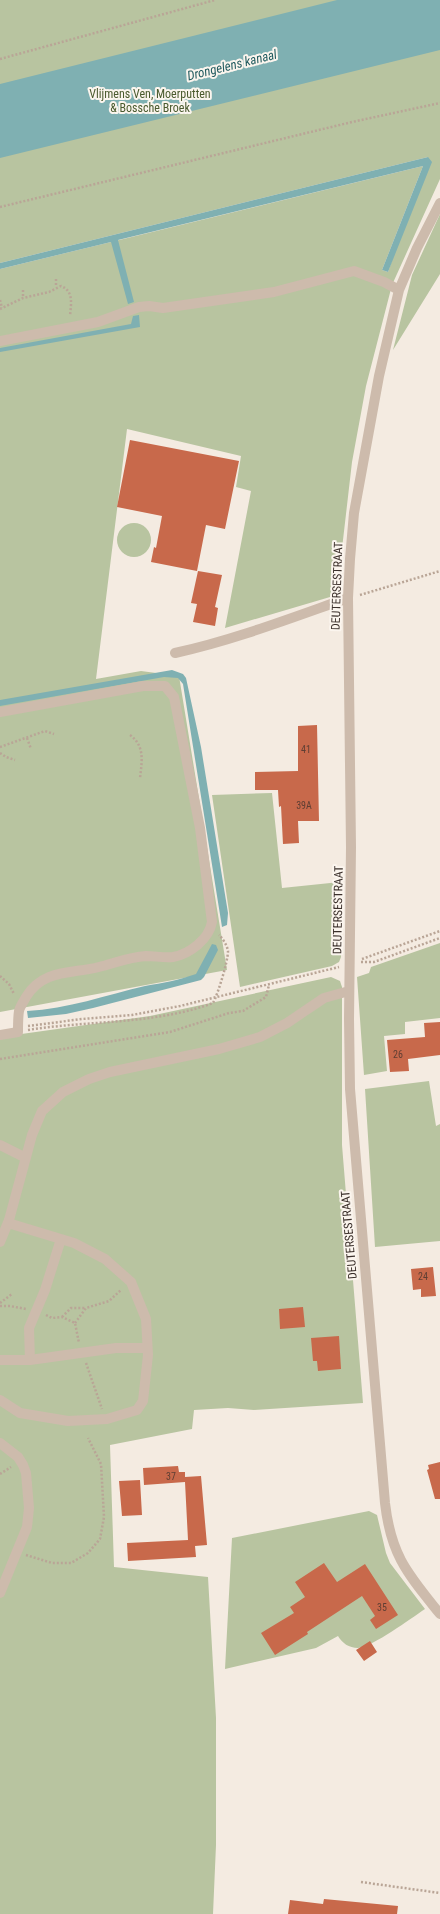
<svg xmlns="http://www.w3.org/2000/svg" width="440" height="1914" viewBox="0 0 440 1914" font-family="'Roboto Condensed',sans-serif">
	<rect width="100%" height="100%" fill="#f4ebe1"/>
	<path fill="#b8c4a0" d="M 0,0 L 440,0 L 440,179 L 392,285 L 366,386 L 352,462 L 337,592 L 330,597 L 225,628 L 251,491 L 236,487 L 241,456 L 127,429 L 96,679 L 141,671 L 179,676 L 227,970 L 0,1012 L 0,269 L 423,166 L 382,270 L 388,272 L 428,157 L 0,263 Z
		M 440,214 L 440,274 L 393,350 L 412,275 Z
		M117 540a17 17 0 1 1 34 0a17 17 0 1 1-34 0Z
		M 272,793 L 282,888 L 340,882 L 341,957 L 339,962 L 332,966 L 240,987 L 212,795 Z
		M 440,943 L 440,1018 L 405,1022 L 405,1034 L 384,1036 L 387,1071 L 364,1075 L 357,977 L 369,973 L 371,967 Z
		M 331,977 L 340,981 L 342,987 L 342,1145 L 363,1403 L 254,1410 L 228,1408 L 194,1410 L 192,1429 L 110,1445 L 114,1567 L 208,1577 L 216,1718 L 216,1845 L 213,1914 L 0,1914 L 0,1037 L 150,1016 Z
		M 429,1081 L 436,1126 L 440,1124 L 440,1241 L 375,1247 L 365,1089 Z
		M 369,1511 L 377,1515 L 386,1553 L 390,1563 L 425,1609 C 410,1619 374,1646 358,1648 C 349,1648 342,1643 338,1636 L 316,1648 L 225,1669 L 232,1538 Z"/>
	<path fill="#7fb0b2" d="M 337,0 L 440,0 L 440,50 L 0,158 L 0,84 Z
		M 428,157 L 432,162 L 388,272 L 382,270 L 423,166 L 118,240 L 134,302 L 128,304 L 111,242 L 0,269 L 0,263 Z
		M 139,315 L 140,327 L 0,352 L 0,348 L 131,324 L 133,316 Z
		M 172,670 L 183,674 L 186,678 L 201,747 L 228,913 L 227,925 L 222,927 L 183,684 L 178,678 L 164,677 L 0,706 L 0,700 Z
		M 212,944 L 216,945 L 218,950 L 204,977 L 201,980 L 93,1008 L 66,1014 L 28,1018 L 27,1011 C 68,1009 106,995 145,986 C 163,983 179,980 196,974 Z"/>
	<path fill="#c8694b" d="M 130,440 L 239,461 L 225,529 L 206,525 L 197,571 L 151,562 L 154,547 L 156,548 L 162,516 L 117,507 Z
		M 198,571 L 222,575 L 215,607 L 218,608 L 215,626 L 193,622 L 197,604 L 191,603 Z
		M 317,725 L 319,821 L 298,821 L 299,843 L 283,844 L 281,806 L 279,807 L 278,790 L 255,790 L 255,772 L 298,771 L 298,726 Z
		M 440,1022 L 440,1055 L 408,1059 L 409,1071 L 390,1072 L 387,1040 L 425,1037 L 424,1023 Z
		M 433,1267 L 436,1296 L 421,1297 L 421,1289 L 413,1290 L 411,1269 Z
		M 303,1307 L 305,1327 L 280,1329 L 279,1309 Z
		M 339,1336 L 341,1369 L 318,1371 L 317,1361 L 313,1361 L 311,1338 Z
		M 440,1462 L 440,1499 L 435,1499 L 427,1470 L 429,1469 L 428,1465 Z
		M 178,1466 L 179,1472 L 185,1472 L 185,1477 L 201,1476 L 207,1545 L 195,1546 L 196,1557 L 128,1561 L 127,1543 L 188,1540 L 185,1482 L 144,1485 L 143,1468 Z
		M 140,1480 L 142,1515 L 122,1516 L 119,1481 Z
		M 324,1563 L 337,1582 L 365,1564 L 398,1615 L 376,1629 L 370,1620 L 375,1616 L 362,1596 L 307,1632 L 308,1634 L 275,1655 L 261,1633 L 294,1613 L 290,1607 L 305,1597 L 295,1582 Z
		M 370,1641 L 377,1652 L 364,1661 L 356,1650 Z
		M 324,1899 L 398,1906 L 397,1914 L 288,1914 L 290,1900 L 323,1904 Z"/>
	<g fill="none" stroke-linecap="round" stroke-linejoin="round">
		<path stroke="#b9a596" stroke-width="2.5" stroke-dasharray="2 2" stroke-linecap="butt" d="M 0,59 L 215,0
			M 0,207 L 352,122 L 440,103
			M 56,279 L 56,287
			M 23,290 L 23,298
			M 0,300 L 2,308
			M 0,309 L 23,298 L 49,292 L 61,286 C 74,291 71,304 70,316
			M 360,595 L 440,571
			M 130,735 C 145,746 142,761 140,778
			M 27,738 L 31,749
			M 0,747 L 45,731 L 54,734
			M 0,753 L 6,757 L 15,760
			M 362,959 L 440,931
			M 361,962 L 374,962 L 440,938
			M 0,976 L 9,984 L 14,994
			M 28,1026 L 82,1019 L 132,1015 L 180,1006 L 339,967
			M 28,1030 C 90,1020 153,1025 213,1003 C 218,994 228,961 228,951 C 227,945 223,939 219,935
			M 0,1059 L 170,1032 L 229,1013 L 243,1011 L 266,997 L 269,985
			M 0,1303 L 12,1294
			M 0,1306 L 10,1306 L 26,1309
			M 46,1315 L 52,1318 L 62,1317 L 75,1323 L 79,1343
			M 62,1317 L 71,1308 L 86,1308
			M 75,1323 L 86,1308 L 109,1301 L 121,1290
			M 86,1363 L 102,1409
			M 0,1474 L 11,1467
			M 26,1555 L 52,1563 L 71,1563 L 88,1553 L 100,1539 L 104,1517 L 101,1464 L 88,1438
			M 361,1882 L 440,1893"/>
		<path stroke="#cdbbac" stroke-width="10" d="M 440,203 L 417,248 L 399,290 L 379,376 L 354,513 L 350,559 L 348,598 L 351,847 L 349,1019 L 350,1089 L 385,1503 C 391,1556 408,1574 440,1614
			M 0,341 L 98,322 L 139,307 L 149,306 L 163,308 L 274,292 L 354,271 L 384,282 L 399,290
			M 175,653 C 234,640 291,618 348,598
			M 0,712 L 143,686 L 165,686 L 174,697 L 200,828 L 212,922 C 209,939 190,954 173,957 C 164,958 155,956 146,956 C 129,957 115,963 99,967 C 71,974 43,969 26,997 C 24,1001 20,1006 19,1011 C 18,1017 18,1025 18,1032 L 0,1035
			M 0,1145 L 26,1158
			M 0,1242 L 9,1220 L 32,1135 L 42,1111 L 63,1092 L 89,1079 L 110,1072 L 219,1049 L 260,1037 L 287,1023 L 324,998 L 349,991
			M 0,1360 L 30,1360 L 29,1328 L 45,1290 L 61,1239
			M 30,1360 L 116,1348 L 147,1348
			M 0,1400 L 20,1413 L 68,1421 L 107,1419 L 137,1410 L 143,1401 L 148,1355 L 146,1319 L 131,1282 L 105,1259 L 74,1243 L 8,1223
			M 0,1443 L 18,1457 L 23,1465 L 26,1473 L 29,1508 L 27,1527 L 0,1593"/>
	</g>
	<g text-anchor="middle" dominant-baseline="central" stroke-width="4" stroke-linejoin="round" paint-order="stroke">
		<g font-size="10" fill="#5e3e33">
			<text x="306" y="749">41</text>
			<text x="304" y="805">39A</text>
			<text x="398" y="1054">26</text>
			<text x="423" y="1276">24</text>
			<text x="171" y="1476">37</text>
			<text x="382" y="1607">35</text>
		</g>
		<g font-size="12" fill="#4a5a2e" stroke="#fbf5ee">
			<text x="150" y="94">Vlijmens Ven, Moerputten<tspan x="150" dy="14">&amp; Bossche Broek</tspan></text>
		</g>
		<g font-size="12" fill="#3b302b" stroke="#fbf5ee">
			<text transform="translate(337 586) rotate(-88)">DEUTERSESTRAAT</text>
			<text transform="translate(338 910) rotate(-89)">DEUTERSESTRAAT</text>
			<text transform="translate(349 1235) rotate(-95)">DEUTERSESTRAAT</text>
		</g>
		<g font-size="13" font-style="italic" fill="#1f5a5e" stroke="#fbf5ee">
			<text transform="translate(232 65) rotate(-14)">Drongelens kanaal</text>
		</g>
	</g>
</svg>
